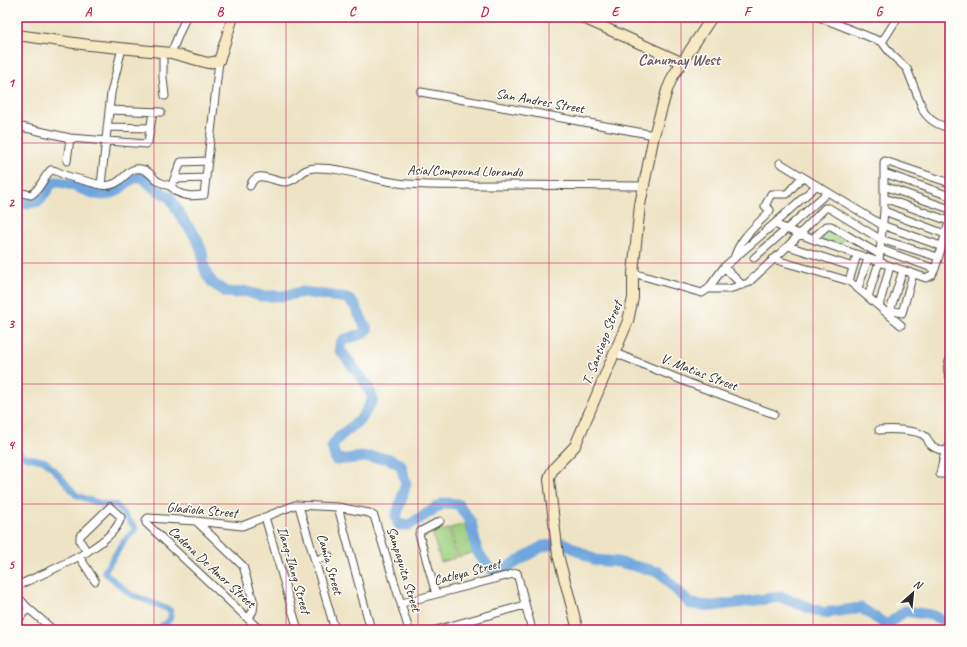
<svg xmlns="http://www.w3.org/2000/svg" width="967" height="647" viewBox="0 0 967 647" font-family="Caveat,sans-serif">
	<rect width="100%" height="100%" fill="#fdfcf7"/>
	<filter id="ink" filterUnits="userSpaceOnUse"><feTurbulence type="fractalNoise" baseFrequency=".025" numOctaves="2"/><feDisplacementMap in="SourceGraphic" scale="8" xChannelSelector="R" yChannelSelector="G"/><feConvolveMatrix kernelMatrix="1 2 1 2 8 2 1 2 1" color-interpolation-filters="sRGB"/></filter>
	<filter id="wash" filterUnits="userSpaceOnUse"><feTurbulence type="fractalNoise" baseFrequency=".012" numOctaves="4" result="noise"/><feDisplacementMap in="SourceGraphic" scale="16" xChannelSelector="R" yChannelSelector="G"/><feGaussianBlur stdDeviation="0.9" result="paint"/><feColorMatrix in="noise" values="0 0 0 0 0 0 0 0 0 0 0 0 0 0 0 0 0 1.4 0 .05"/><feComposite in="paint" operator="in"/></filter>
	<g filter="url(#wash)">
		<rect width="100%" height="100%" fill="#eee4c5"/>
		<path fill="#9cce7e" stroke="#647c54" d="M 825,230 L 844,236 L 841,246 L 821,240 Z
			M 465,524 L 474,552 L 458,557 L 450,528 Z
			M 448,529 L 456,558 L 441,562 L 432,533 Z"/>
		<g fill="none" stroke-linecap="round" stroke-linejoin="round">
			<path stroke="#6ea6dd" stroke-width="6" d="M 17,449 L 22,456 L 45,461 L 60,476 L 76,495 L 89,500 L 107,505 L 116,505 L 136,529 L 124,541 L 104,572 L 130,594 L 170,610 C 174,622 163,625 155,630"/>
			<path stroke="#6ea6dd" stroke-width="11" d="M 17,201 L 27,204 L 39,201 L 53,182 C 70,180 87,195 104,195 C 122,194 125,177 142,177 L 155,189 L 170,197 L 180,215 L 197,239 L 202,252 L 204,267 L 208,277 L 214,284 L 226,292 L 236,293 L 244,291 L 261,296 L 282,296 L 303,292 L 347,298 L 355,306 L 367,330 L 362,334 L 343,340 L 340,345 L 340,350 L 367,385 L 373,399 L 362,418 L 340,436 L 332,446 L 336,460 L 365,457 L 387,458 L 401,465 L 406,484 L 396,517 L 399,525 L 409,525 L 444,503 L 458,504 L 471,522 L 477,551 L 489,568 L 497,572 L 508,567 L 543,546 L 564,543 L 595,560 L 618,562 L 659,572 L 690,604 L 713,606 L 781,597 L 823,613 L 861,608 L 887,625 L 905,611 L 931,615 L 950,623"/>
		</g>
	</g>
	<g filter="url(#ink)">
		<g fill="none" stroke-linecap="round" stroke-linejoin="round">
			<g stroke="#484742" stroke-width="9">
				<path id="street" d="M 819,17 L 882,42 L 891,54 L 907,69 L 924,112 C 931,122 939,125 950,128
					M 882,42 L 898,17
					M 163,52 L 163,78 L 165,96
					M 171,53 L 186,17
					M 421,92 L 654,135
					M 109,110 L 161,112
					M 17,126 L 70,138 L 146,144 L 148,142 L 153,112
					M 107,127 L 150,128
					M 67,161 L 70,138
					M 780,163 L 882,225 L 941,246
					M 884,173 L 950,196
					M 174,179 L 206,178
					M 101,185 C 123,189 125,166 141,169 C 148,170 151,175 156,180 C 160,183 165,184 170,186 C 173,188 175,190 177,192 C 186,197 194,196 204,195 L 219,61
					M 250,186 C 257,167 273,183 286,182 C 298,181 301,168 315,168 C 347,167 376,182 408,184 C 437,186 466,185 495,185 C 545,185 594,186 644,186
					M 884,186 L 950,209
					M 171,187 L 181,162 L 208,161
					M 17,192 L 31,195 C 41,189 43,177 51,170 L 56,171 L 67,176 L 101,185 L 111,93 L 122,48
					M 884,198 L 949,221
					M 884,211 L 945,234
					M 774,224 L 812,239 L 926,278 L 932,275 L 935,269 L 950,219
					M 812,239 L 827,226 L 831,226 L 879,254
					M 788,246 L 853,267
					M 880,249 L 935,269
					M 754,258 L 827,193
					M 734,259 C 739,239 755,227 769,212 L 770,210 L 765,206 L 771,194 L 787,194 L 802,177
					M 773,259 L 849,281 L 901,325
					M 724,267 L 742,285
					M 633,273 L 702,293 L 708,289 L 724,267 L 774,224 L 816,186
					M 849,281 L 857,255
					M 858,288 L 868,259
					M 708,289 L 729,289 L 748,283 L 788,246 L 825,208 L 829,208 L 880,239 L 938,257
					M 868,297 L 879,262 L 884,211 L 884,162 L 885,161 L 950,183
					M 879,306 L 890,266
					M 890,310 L 902,313 L 913,274
					M 889,314 L 903,270
					M 615,353 L 689,383 L 774,414
					M 950,359 C 947,366 946,370 950,377
					M 879,430 C 889,429 918,429 926,437 C 928,439 928,443 931,445 C 934,448 941,450 945,452
					M 950,445 L 945,452 L 940,474 L 950,474
					M 299,506 L 335,630
					M 338,507 L 371,630
					M 265,517 L 298,630
					M 196,521 L 243,566 L 254,603 L 253,611 L 248,619
					M 79,556 L 95,581
					M 315,560 L 329,556
					M 17,586 C 43,573 114,547 121,517 L 110,507 L 80,536 L 80,541 L 87,552
					M 436,594 L 419,534 L 421,531 L 440,521
					M 17,596 L 28,608 L 53,630
					M 402,603 L 517,573 L 532,630
					M 17,621 L 28,608
					M 260,630 L 146,523 L 146,520 L 148,518 L 196,521 L 242,526 L 295,505 L 338,507 L 369,513 L 374,516 L 409,630
					M 436,630 L 525,605
					M 567,630 L 577,627"/>
			</g>
			<g stroke="#484742" stroke-width="12">
				<path id="secondary" d="M 581,17 L 681,62
					M 17,35 L 89,45 L 171,53 L 208,63 L 219,61 L 233,17
					M 578,630 L 558,555 L 549,480 L 550,475 L 554,468 L 575,446 L 628,321 L 633,298 L 633,273 L 640,205 L 654,135 L 659,118 L 667,90 L 673,76 L 712,17"/>
			</g>
			<use href="#street" stroke="#fff" stroke-width="7"/>
			<use href="#secondary" stroke="#f6e9c3" stroke-width="10"/>
		</g>
	</g>
	<path fill="none" stroke="#c2185b" stroke-width="1" stroke-opacity="0.55" d="M 154,17 L 154,630M 286,17 L 286,630M 418,17 L 418,630M 549,17 L 549,630M 681,17 L 681,630M 813,17 L 813,630M 17,143 L 950,143M 17,263 L 950,263M 17,384 L 950,384M 17,504 L 950,504"/>
	<g text-anchor="middle" dominant-baseline="central" stroke-width="3" stroke-linejoin="round" paint-order="stroke">
		<g font-size="14" fill="#2b2b2b" stroke="#fdfcf7">
			<text transform="translate(540 101) rotate(10)">San Andres Street</text>
			<text transform="translate(465 171) rotate(1)">Asia/Compound Llorando</text>
			<text transform="translate(602 343) rotate(-69)">T. Santiago Street</text>
			<text transform="translate(699 372) rotate(21)">V. Matias Street</text>
			<text transform="translate(202 510) rotate(5)">Gladiola Street</text>
			<text transform="translate(330 564) rotate(74)">Camia Street</text>
			<text transform="translate(212 567) rotate(43)">Cadena De Amor Street</text>
			<text transform="translate(404 569) rotate(73)">Sampaguita Street</text>
			<text transform="translate(294 570) rotate(74)">Ilang-Ilang Street</text>
			<text transform="translate(467 572) rotate(-15)">Catleya Street</text>
		</g>
		<g font-size="16" font-weight="bold" fill="#6d5866" stroke="#fdfcf7">
			<text x="679" y="60">Canumay West</text>
		</g>
	</g>
	<rect width="967" height="647" fill="none" stroke="#fdfcf7" stroke-width="44"/>
	<g transform="translate(913 593) rotate(27)" stroke="#fdfcf7" stroke-width="3" paint-order="stroke">
	<path d="M0-3L7 15L0 10L-7 15Z" fill="#2b2b2b"/>
	<text y="-6" font-size="11" font-weight="bold" text-anchor="middle" fill="#2b2b2b">N</text>
	</g>
	<rect x="22" y="22" width="923" height="603" fill="none" stroke="#c2185b" stroke-width="1.5"/>
	<g font-size="13" text-anchor="middle" font-weight="bold" fill="#c2185b">
		<text x="88" y="16">A</text>
		<text x="220" y="16">B</text>
		<text x="352" y="16">C</text>
		<text x="484" y="16">D</text>
		<text x="615" y="16">E</text>
		<text x="747" y="16">F</text>
		<text x="879" y="16">G</text>
		<text x="11" y="87">1</text>
		<text x="11" y="207">2</text>
		<text x="11" y="328">3</text>
		<text x="11" y="449">4</text>
		<text x="11" y="569">5</text>
	</g>
</svg>
